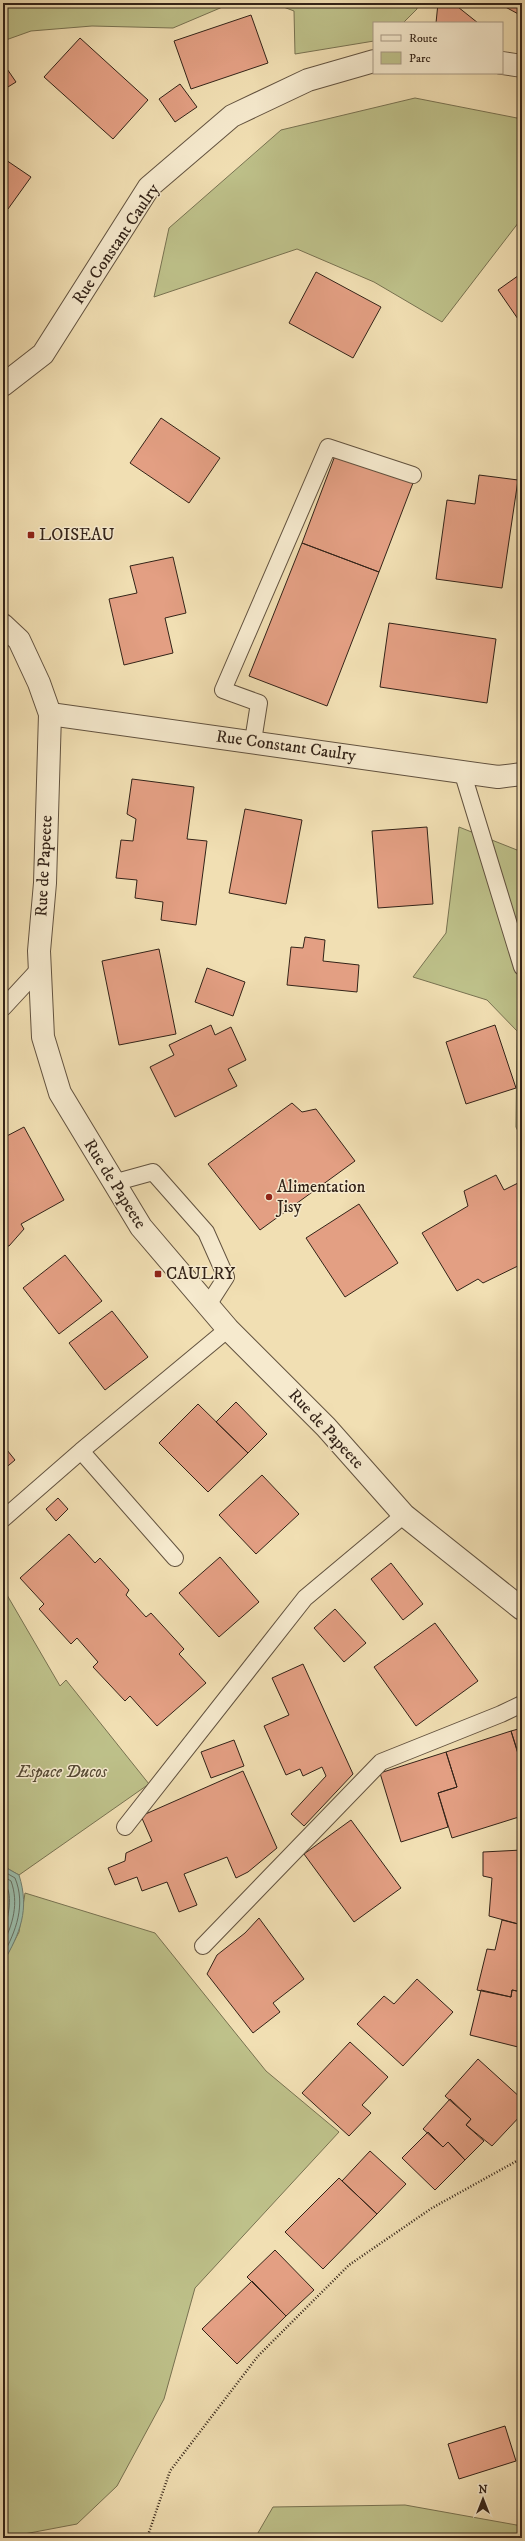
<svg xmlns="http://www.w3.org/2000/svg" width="525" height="2541" viewBox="0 0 525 2541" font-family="'IM FELL DW Pica',serif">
	<rect width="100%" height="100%" fill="#f1dfb3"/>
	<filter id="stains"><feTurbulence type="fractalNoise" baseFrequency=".005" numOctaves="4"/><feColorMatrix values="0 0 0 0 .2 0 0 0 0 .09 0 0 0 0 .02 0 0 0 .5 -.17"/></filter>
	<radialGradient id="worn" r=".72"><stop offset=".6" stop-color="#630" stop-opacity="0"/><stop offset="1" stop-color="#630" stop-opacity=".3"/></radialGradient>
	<path fill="#bec18a" stroke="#787251" d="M 3,3 L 232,3 L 173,28 L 92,26 L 31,31 L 3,41 Z
		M 273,3 L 417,3 L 417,9 L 403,23 L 374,23 L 374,41 L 295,54 L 294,11 Z
		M 415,98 L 522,119 L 522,218 L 442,322 L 374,282 L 297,249 L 154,297 L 169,228 L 281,130 Z
		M 459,827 L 517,850 L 522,847 L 522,1140 L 516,1127 L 517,1031 L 487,1000 L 413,977 L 446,933 Z
		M 7,1595 L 60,1686 L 66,1680 L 149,1784 L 19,1875 L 3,1866 L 3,1599 Z
		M 25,1893 L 155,1933 L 266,2071 L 339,2132 L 195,2288 L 164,2399 L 117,2486 L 77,2524 L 3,2538 L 3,1963 L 19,1932 Z
		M 405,2505 L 522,2526 L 522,2538 L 255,2538 L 273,2507 Z"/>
	<path fill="#9bbdab" stroke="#717f70" d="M 3,1866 L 19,1875 C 30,1910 20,1933 3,1963 Z"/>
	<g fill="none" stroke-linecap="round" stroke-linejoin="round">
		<path stroke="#677062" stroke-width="1" d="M 3,1871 L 15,1878 C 26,1905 16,1931 3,1955
			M 3,1876 L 11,1881 C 19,1903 13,1924 3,1944
			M 3,1883 C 15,1890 8,1921 3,1931"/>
	</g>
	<path fill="#e39f83" stroke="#332318" d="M 438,3 L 453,3 L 478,23 L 436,23 Z
		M 498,3 L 522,3 L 522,16 Z
		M 251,15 L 268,63 L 191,89 L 174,41 Z
		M 80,38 L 148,100 L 113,139 L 44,77 Z
		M 3,63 L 16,82 L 3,90 Z
		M 180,84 L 197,107 L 175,122 L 159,99 Z
		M 3,158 L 31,177 L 8,209 L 3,205 Z
		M 316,272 L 381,307 L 353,358 L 289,323 Z
		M 522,273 L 522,317 L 518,319 L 498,290 Z
		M 161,418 L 220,458 L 189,503 L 130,463 Z
		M 336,453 L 413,483 L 379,572 L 302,543 Z
		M 479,475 L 518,480 L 502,588 L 436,579 L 447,500 L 475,504 Z
		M 302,543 L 379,572 L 327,706 L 249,676 Z
		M 173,557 L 186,613 L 165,618 L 173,653 L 124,665 L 109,599 L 137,593 L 130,566 Z
		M 389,623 L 496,639 L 487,703 L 380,687 Z
		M 132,779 L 194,787 L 187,839 L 207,841 L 196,925 L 161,920 L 163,902 L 135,898 L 137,880 L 116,878 L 121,840 L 133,841 L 136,819 L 127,814 Z
		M 245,809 L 302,820 L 286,904 L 229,893 Z
		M 427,827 L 433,904 L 378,908 L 372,831 Z
		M 305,937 L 325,940 L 323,961 L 359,965 L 357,992 L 287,985 L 291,947 L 303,948 Z
		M 159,949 L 176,1034 L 119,1045 L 102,961 Z
		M 207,968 L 245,982 L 233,1016 L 195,1002 Z
		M 211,1025 L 215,1035 L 231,1027 L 246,1060 L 228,1069 L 237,1086 L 175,1117 L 150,1067 L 174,1055 L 169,1045 Z
		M 495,1025 L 516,1088 L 466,1104 L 446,1042 Z
		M 292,1103 L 302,1112 L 316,1109 L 355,1161 L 260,1230 L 208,1164 Z
		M 24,1127 L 64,1200 L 21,1224 L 24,1229 L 9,1246 L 3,1246 L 3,1138 Z
		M 496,1175 L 504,1190 L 522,1181 L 522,1231 L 519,1233 L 522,1238 L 522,1264 L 483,1283 L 478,1279 L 457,1291 L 422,1233 L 468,1206 L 464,1191 Z
		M 359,1204 L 398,1263 L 345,1297 L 306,1238 Z
		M 65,1255 L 102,1301 L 59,1334 L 23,1288 Z
		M 112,1311 L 148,1357 L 105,1390 L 69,1343 Z
		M 236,1402 L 267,1434 L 248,1453 L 216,1422 Z
		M 198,1404 L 248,1453 L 208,1492 L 159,1443 Z
		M 3,1445 L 15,1460 L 3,1470 Z
		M 262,1475 L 299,1514 L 256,1554 L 219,1515 Z
		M 58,1498 L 68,1509 L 56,1521 L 46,1509 Z
		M 69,1534 L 95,1563 L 100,1558 L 129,1590 L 126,1595 L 146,1617 L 151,1613 L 184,1649 L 179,1654 L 206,1683 L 157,1726 L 130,1696 L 125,1701 L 93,1667 L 98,1662 L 77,1638 L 71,1644 L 39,1609 L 44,1604 L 20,1578 Z
		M 220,1557 L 259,1602 L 219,1637 L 179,1593 Z
		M 391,1563 L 423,1604 L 403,1620 L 371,1579 Z
		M 335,1609 L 366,1643 L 344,1662 L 314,1628 Z
		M 435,1623 L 478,1681 L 416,1726 L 374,1667 Z
		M 303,1664 L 353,1774 L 304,1826 L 291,1814 L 326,1776 L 322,1767 L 303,1776 L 300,1769 L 286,1775 L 264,1726 L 289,1715 L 272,1678 Z
		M 522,1728 L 522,1767 L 511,1731 Z
		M 511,1731 L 522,1765 L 522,1816 L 452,1838 L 438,1793 L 457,1787 L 446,1752 Z
		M 234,1740 L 244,1766 L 211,1778 L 201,1752 Z
		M 446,1752 L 457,1787 L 438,1793 L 448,1827 L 401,1842 L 380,1773 Z
		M 243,1771 L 277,1848 L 248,1872 L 236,1878 L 227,1857 L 184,1874 L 197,1905 L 179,1912 L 167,1882 L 142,1891 L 137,1877 L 115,1885 L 108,1868 L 125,1861 L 126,1853 L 152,1841 L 141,1816 Z
		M 351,1820 L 401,1888 L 354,1922 L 304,1854 Z
		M 522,1850 L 522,1925 L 489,1916 L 492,1878 L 483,1876 L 483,1852 Z
		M 259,1918 L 304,1979 L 273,2003 L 280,2012 L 253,2033 L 207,1974 L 217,1955 L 245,1933 Z
		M 502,1920 L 522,1925 L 522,1992 L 512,1990 L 511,1997 L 477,1990 L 487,1949 L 495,1950 Z
		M 417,1979 L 453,2012 L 403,2066 L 357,2024 L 384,1996 L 394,2004 Z
		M 481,1990 L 511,1997 L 512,1990 L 522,1992 L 522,2048 L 470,2035 Z
		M 350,2042 L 388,2077 L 362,2105 L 371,2113 L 349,2136 L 302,2093 Z
		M 478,2059 L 522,2099 L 522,2114 L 492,2146 L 466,2125 L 471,2119 L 445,2096 Z
		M 450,2099 L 471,2119 L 466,2125 L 484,2141 L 465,2160 L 448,2142 L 443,2147 L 423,2129 Z
		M 428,2132 L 443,2147 L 448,2142 L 465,2160 L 435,2190 L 402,2158 Z
		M 370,2151 L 406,2184 L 377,2214 L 342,2181 Z
		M 339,2178 L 377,2214 L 323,2269 L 285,2232 Z
		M 275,2250 L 314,2290 L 286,2316 L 247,2277 Z
		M 252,2281 L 286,2316 L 237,2364 L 202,2329 Z
		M 505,2426 L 516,2461 L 459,2479 L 448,2444 Z"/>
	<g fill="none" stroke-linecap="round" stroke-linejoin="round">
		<g stroke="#62523f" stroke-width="18">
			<path id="service" d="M 253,741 L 259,703 L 223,690 L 328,447 L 413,475
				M 462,771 L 522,967
				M 3,1008 L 40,968
				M 113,1183 L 153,1172 L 206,1232 L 226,1277 L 208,1305
				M 81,1451 L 175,1558
				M 3,1519 L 81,1451 L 228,1329
				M 125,1827 L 305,1598 L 404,1515
				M 203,1946 L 381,1762 L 501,1714 L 522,1704"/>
		</g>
		<g stroke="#62523f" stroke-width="24">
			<path id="minor" d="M 502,63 L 522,66
				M 3,385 L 43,354 L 149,187 L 232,116 L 308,80 L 374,61
				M 50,714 L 498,777 L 522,774"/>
		</g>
		<g stroke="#62523f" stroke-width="24">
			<path id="tertiary" d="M 3,625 L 19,640 L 39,683 L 50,714 L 45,883 L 39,951 L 43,1037 L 60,1093 L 141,1227 L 228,1329 L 326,1427 L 404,1515 L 522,1609"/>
		</g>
		<path stroke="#332318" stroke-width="2.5" stroke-dasharray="1 2" stroke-linecap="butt" d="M 147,2538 L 170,2471 L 258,2356 L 349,2265 L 432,2208 L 522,2158"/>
		<use href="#service" stroke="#f6eace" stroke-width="16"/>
		<use href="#minor" stroke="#f6eace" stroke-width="22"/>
		<use href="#tertiary" stroke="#f6eace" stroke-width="22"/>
	</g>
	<g fill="#8f2418" stroke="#f6eace" stroke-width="1.5">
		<rect x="27" y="531" width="8" height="8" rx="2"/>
		<circle cx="269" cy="1197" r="4"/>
		<rect x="154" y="1270" width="8" height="8" rx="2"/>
	</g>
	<g text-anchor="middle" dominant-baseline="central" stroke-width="3" stroke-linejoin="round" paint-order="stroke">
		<g font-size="17" fill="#332318" stroke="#f6eace">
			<text transform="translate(116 244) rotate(-56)">Rue Constant Caulry</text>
			<text transform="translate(286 746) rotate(8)">Rue Constant Caulry</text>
			<text transform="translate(44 866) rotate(-87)">Rue de Papeete</text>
			<text transform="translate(115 1184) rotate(58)">Rue de Papeete</text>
			<text transform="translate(326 1429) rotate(47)">Rue de Papeete</text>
		</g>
		<g font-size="17" fill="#332318" stroke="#f6eace" text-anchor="start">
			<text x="39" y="535">LOISEAU</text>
			<text x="277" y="1187">Alimentation<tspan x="277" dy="20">Jisy</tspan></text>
			<text x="166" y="1274">CAULRY</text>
		</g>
		<g font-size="17" font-style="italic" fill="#564a34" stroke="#f6eace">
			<text x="62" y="1772">Espace Ducos</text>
		</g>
	</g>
	<rect width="525" height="2541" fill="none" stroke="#f1dfb3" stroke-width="16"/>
	<rect x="4" y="4" width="517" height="2533" fill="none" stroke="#332318" stroke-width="2"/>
	<rect x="8" y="8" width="509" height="2525" fill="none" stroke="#332318"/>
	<rect x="373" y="22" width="130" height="52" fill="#f6eace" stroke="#a89a85"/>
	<rect x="381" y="35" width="20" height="6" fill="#f6eace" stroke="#a89a85"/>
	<text x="409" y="42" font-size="12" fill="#332318">Route</text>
	<rect x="381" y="52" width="20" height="12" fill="#bec18a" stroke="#a89a85"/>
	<text x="409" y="62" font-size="12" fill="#332318">Parc</text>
	<g transform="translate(483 2499)" stroke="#f6eace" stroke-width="3" paint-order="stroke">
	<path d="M0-3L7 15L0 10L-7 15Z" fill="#332318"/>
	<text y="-6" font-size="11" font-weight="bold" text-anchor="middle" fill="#332318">N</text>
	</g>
	<rect width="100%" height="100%" filter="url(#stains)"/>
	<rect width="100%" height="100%" fill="url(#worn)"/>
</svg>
